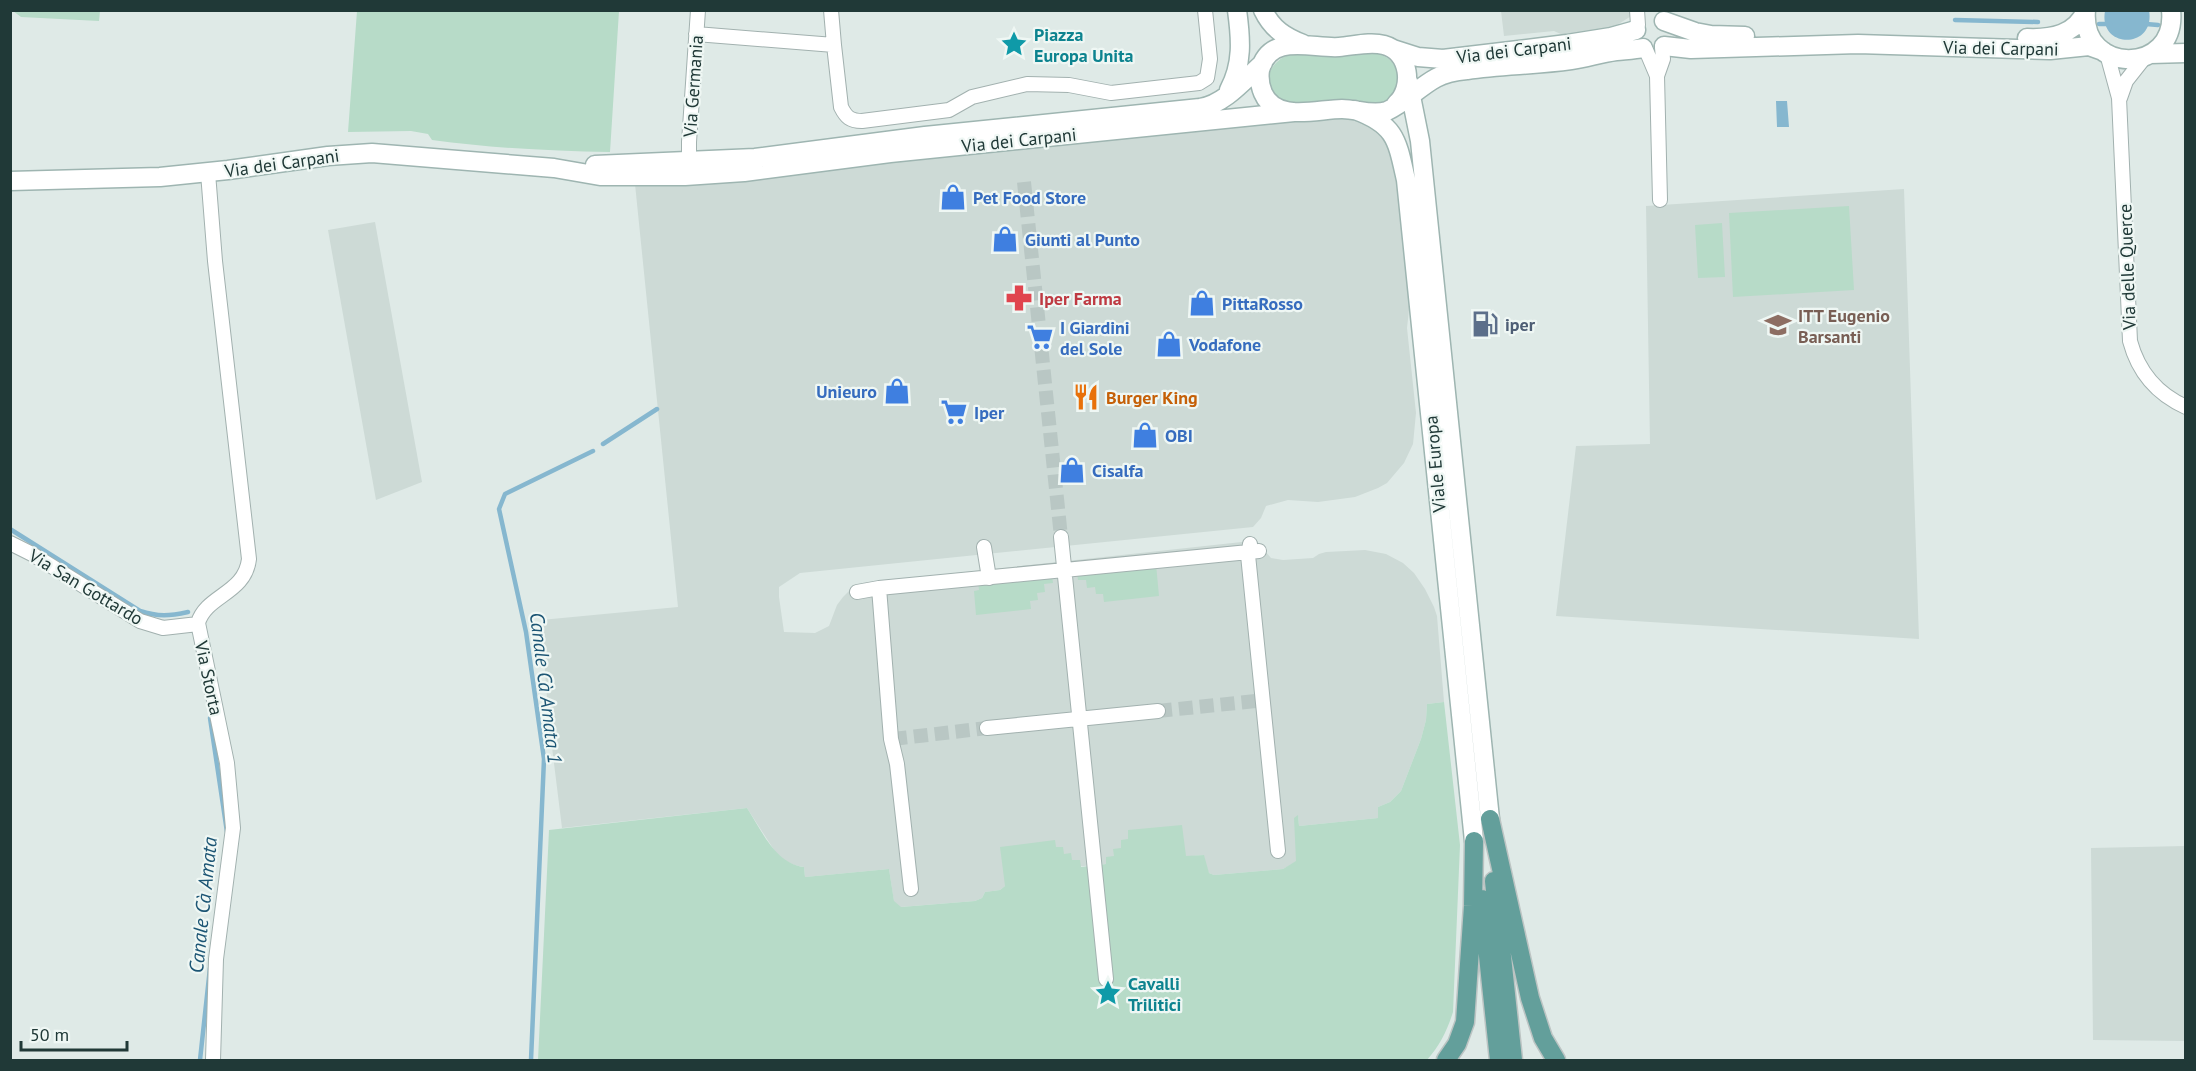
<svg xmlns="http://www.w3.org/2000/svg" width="2196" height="1071" viewBox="0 0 2196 1071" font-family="'PT Sans',sans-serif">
	<rect width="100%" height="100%" fill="#dfeae7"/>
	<path fill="#cddad6" d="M 1501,11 L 1639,11 L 1617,25 L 1593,33 L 1563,35 L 1554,31 L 1504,36 Z
		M 1326,117 L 1354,118 L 1371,123 L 1388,142 L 1401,193 L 1411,292 L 1407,328 L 1416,413 L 1413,444 L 1404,463 L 1387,483 L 1378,488 L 1355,497 L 1318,502 L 1288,500 L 1266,506 L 1261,518 L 1253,527 L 800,573 L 779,587 L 779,597 L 784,632 L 815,633 L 829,626 L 837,605 L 843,597 L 849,591 L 864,583 L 1251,541 L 1258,543 L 1271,558 L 1283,560 L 1313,558 L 1319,554 L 1326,552 L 1346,551 L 1365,550 L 1386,554 L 1403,563 L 1414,573 L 1425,589 L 1434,607 L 1437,616 L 1444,702 L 1427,704 L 1426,720 L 1421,739 L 1401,791 L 1390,802 L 1378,807 L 1378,818 L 1299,826 L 1298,816 L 1296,862 L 1283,869 L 1214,875 L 1209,873 L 1206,868 L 1203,855 L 1062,868 L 1005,886 L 1000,890 L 985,892 L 982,898 L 975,901 L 900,907 L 894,902 L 889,869 L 805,877 L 804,867 L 794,865 L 784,860 L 776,853 L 747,808 L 562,828 L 549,723 L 541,620 L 678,607 L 635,184 Z
		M 1904,189 L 1919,639 L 1556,616 L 1576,446 L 1650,444 L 1646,206 Z
		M 375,222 L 422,482 L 376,500 L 328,230 Z
		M 2185,846 L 2185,1041 L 2093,1040 L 2091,848 Z"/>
	<path fill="#b7dbc8" d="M 13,11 L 100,11 L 99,21 L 21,17 Z
		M 357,11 L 619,11 L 610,152 C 550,151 491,148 432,140 L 428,134 L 411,131 L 348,132 Z
		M 1297,53 C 1311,54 1325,56 1338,56 C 1356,55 1382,46 1394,65 C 1398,71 1400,79 1397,87 C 1394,94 1389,100 1381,103 C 1372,106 1359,103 1350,102 C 1331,100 1295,107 1281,100 C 1256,87 1270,56 1297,53 Z
		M 1849,206 L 1854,290 L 1733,297 L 1729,213 Z
		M 1722,223 L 1725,277 L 1698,278 L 1695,225 Z
		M 1156,564 L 1159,596 L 1104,602 L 1103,594 L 1096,594 L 1095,587 L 1087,588 L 1086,580 L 1078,580 L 1077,573 Z
		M 1052,575 L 1053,583 L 1044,584 L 1045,592 L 1037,593 L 1038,600 L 1030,601 L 1031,609 L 976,615 L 974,591 L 979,590 L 978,582 Z
		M 1444,702 L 1460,845 L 1453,1012 C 1447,1031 1440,1045 1427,1060 L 538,1060 L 549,830 L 747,808 C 762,831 775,863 804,867 L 805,877 L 889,869 L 894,901 L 901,907 L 975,901 L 982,898 L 985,892 L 1000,890 L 1005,886 L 1000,847 L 1055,840 L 1056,847 L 1063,847 L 1064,854 L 1071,853 L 1072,860 L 1080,860 L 1081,867 L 1106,864 L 1106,857 L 1114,856 L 1113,849 L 1121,848 L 1121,840 L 1128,839 L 1128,830 L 1182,825 L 1186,856 L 1204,855 L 1209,873 L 1214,875 L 1283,869 L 1296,861 L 1294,818 L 1298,815 L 1299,826 L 1378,818 L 1378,807 L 1390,802 L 1401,791 L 1421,739 L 1426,720 L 1427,704 Z"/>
	<path fill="#86b7cf" d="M 2149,10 C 2156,50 2098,49 2105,11 Z
		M 1776,101 L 1787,101 L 1789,127 L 1777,127 Z"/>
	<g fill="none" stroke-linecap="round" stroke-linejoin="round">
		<path stroke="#86b7cf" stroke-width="4.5" d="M 1955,20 L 2038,22
			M 2099,24 L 2110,24
			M 2146,24 L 2158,25
			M 603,444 L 657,409
			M 10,529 L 140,611 C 158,617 170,616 188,612
			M 210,718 L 227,832
			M 200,1060 L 210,968
			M 531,1060 L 544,759 L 526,632 L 499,509 L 505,494 L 593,451"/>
		<path stroke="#b9c7c4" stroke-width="14" stroke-dasharray="14 7" stroke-linecap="butt" d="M 1024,182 L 1061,537
			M 1158,711 L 1256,701
			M 893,739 L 987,728"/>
		<g stroke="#a2b1af" stroke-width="16">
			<path id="street" d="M 1637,10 L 1638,25
				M 696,34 L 834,45 L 831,10
				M 834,45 L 841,107 C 846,117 850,121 862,121 L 949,110 L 972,97 L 1027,84 L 1069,85 L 1111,93 L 1199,83 L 1207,78 L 1210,59 L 1205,10
				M 1646,50 L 1657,76
				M 2107,54 L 2119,98 L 2130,341 C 2138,371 2157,394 2186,407
				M 2120,98 L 2126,81 L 2145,57
				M 689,169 L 689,142 L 698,10
				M 208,173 L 215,261 L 249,559 C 245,594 206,595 198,623 L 227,763 L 233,828 L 216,959 L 213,1060
				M 1660,200 L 1657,76 L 1663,59 L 1662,47
				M 1061,537 L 1106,979
				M 10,543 L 32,554 L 140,621 L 163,628 L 198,624
				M 1250,544 L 1248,555 L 1278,851
				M 984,547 L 989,578
				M 879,588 L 891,739 L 897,764 L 911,889
				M 857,592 L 879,588 L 1259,551
				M 987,728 L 1158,711"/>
		</g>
		<g stroke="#9eb5b1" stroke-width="21">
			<path id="secondary" d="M 1263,10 C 1272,29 1285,37 1303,44
				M 2086,10 C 2080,76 2178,75 2171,10
				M 1664,21 L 1695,32 L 1711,35 L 1745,36
				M 2027,38 C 2051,39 2076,35 2086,10
				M 1664,46 L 1691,49 L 1858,44 L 2050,50 L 2089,46 L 2103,51
				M 1393,49 L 1418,57 L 1443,59 L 1567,44 L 1611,37 L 1636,30
				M 2150,54 L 2186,53
				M 1408,81 L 1420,141 L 1490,819
				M 1229,90 C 1243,64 1241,39 1237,10
				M 1396,104 C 1414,88 1410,52 1384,45 C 1370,41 1353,46 1339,47 C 1312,49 1270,32 1260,70 C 1259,77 1260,86 1263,93 C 1276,123 1317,109 1342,109 C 1357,109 1372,116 1387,111 C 1405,103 1419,87 1436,78 C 1445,73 1456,71 1467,70 C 1501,65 1536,65 1571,60 C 1586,58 1601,53 1616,51 C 1625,50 1634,50 1643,48
				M 1355,110 C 1396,125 1397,140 1406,180 L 1474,841
				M 595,165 L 755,158 L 925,136 L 1200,108 C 1225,104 1245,79 1263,63
				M 10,181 L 160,177 L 228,170 L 328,156 L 372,153 L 554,168 L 600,176 L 685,176 L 744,172 L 890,153 L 1294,112"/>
		</g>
		<g stroke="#bcc4c3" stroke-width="21">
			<path id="primary" d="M 1490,819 L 1530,998 L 1543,1038 L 1556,1060
				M 1494,881 L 1513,1060
				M 1482,899 L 1499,1060
				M 1446,1060 L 1457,1044 L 1465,1022 L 1473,906 L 1474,841"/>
		</g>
		<use href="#street" stroke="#fff" stroke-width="14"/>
		<use href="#secondary" stroke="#fff" stroke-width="18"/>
		<use href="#primary" stroke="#639f9b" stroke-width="18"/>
	</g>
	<defs>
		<g id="sight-bare" transform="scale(2.07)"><path d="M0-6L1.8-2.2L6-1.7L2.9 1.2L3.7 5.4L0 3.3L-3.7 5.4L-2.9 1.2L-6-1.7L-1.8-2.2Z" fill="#0f9aa8" stroke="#eff7f4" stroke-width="2.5" paint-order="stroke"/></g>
		<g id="shop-bare" transform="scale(2.07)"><path d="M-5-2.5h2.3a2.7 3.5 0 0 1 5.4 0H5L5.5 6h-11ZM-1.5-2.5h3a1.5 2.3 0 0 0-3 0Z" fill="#3f7fe0" stroke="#eff7f4" stroke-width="2.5" paint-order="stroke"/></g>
		<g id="pharmacy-bare" transform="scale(2.07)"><path d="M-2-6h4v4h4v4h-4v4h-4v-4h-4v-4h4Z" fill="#e0444e" stroke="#eff7f4" stroke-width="2.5" paint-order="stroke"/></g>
		<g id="fuel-bare" transform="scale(2.07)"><path d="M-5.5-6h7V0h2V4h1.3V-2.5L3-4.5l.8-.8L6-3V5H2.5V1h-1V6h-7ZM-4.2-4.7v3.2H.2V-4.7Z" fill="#5c6f8a" stroke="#eff7f4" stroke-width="2.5" paint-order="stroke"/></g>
		<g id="school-bare" transform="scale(2.07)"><path d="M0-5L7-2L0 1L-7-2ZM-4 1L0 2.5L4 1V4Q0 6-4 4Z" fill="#8d6e63" stroke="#eff7f4" stroke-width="2.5" paint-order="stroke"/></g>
		<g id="supermarket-bare" transform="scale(2.07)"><path d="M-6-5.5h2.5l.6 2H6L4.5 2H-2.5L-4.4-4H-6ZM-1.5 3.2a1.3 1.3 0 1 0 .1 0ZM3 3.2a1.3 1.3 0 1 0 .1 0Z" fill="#3f7fe0" stroke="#eff7f4" stroke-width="2.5" paint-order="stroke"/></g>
		<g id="restaurant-bare" transform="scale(2.07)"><path d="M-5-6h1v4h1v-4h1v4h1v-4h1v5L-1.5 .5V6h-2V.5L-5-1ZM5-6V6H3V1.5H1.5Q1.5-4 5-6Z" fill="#e8710a" stroke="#eff7f4" stroke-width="2.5" paint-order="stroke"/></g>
	</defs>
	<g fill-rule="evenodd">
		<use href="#sight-bare" x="1014" y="44"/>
		<use href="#shop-bare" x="953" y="197"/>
		<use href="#shop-bare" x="1005" y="239"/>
		<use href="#pharmacy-bare" x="1019" y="298"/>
		<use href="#shop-bare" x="1202" y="303"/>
		<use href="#fuel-bare" x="1485" y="324"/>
		<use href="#school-bare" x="1778" y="325"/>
		<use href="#supermarket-bare" x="1040" y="337"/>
		<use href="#shop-bare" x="1169" y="344"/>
		<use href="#shop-bare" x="897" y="391"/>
		<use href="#restaurant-bare" x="1086" y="397"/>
		<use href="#supermarket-bare" x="954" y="412"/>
		<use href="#shop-bare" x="1145" y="435"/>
		<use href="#shop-bare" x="1072" y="470"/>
		<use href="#sight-bare" x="1108" y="993"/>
	</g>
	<g text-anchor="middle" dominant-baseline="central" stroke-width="4.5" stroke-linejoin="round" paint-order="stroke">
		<g font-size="18" font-weight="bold" fill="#0d838f" stroke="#eff7f4" text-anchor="start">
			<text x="1034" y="34">Piazza<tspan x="1034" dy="21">Europa Unita</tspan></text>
			<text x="1128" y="983">Cavalli<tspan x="1128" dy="21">Trilitici</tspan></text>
		</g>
		<g font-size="18" fill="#203937" stroke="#eff7f4">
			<text transform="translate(2001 48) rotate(1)">Via dei Carpani</text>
			<text transform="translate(1514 50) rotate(-7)">Via dei Carpani</text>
			<text transform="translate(693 86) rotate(-86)">Via Germania</text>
			<text transform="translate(1019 140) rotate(-6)">Via dei Carpani</text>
			<text transform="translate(282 163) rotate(-8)">Via dei Carpani</text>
			<text transform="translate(2127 267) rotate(-92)">Via delle Querce</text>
			<text transform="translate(1435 464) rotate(-95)">Viale Europa</text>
			<text transform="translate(86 587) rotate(31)">Via San Gottardo</text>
			<text transform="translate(209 678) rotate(78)">Via Storta</text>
		</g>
		<g font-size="18" font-weight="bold" fill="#366cbe" stroke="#eff7f4" text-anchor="start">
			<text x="973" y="197">Pet Food Store</text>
			<text x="1025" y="239">Giunti al Punto</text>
			<text x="1222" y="303">PittaRosso</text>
			<text x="1060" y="327">I Giardini<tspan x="1060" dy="21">del Sole</tspan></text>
			<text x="1189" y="344">Vodafone</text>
			<text x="877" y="391" text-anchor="end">Unieuro</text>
			<text x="974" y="412">Iper</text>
			<text x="1165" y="435">OBI</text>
			<text x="1092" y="470">Cisalfa</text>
		</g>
		<g font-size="18" font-weight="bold" fill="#be3a42" stroke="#eff7f4" text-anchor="start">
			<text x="1039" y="298">Iper Farma</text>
		</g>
		<g font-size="18" font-weight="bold" fill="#785e54" stroke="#eff7f4" text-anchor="start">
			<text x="1798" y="315">ITT Eugenio<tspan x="1798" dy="21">Barsanti</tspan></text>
		</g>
		<g font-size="18" font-weight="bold" fill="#4e5e75" stroke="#eff7f4" text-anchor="start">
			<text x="1505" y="324">iper</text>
		</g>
		<g font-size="18" font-weight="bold" fill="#c56008" stroke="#eff7f4" text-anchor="start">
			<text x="1106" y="397">Burger King</text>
		</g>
		<g font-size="20" font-style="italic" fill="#1c5574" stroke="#eff7f4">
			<text transform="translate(546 688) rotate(83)">Canale Cà Amata 1</text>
			<text transform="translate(203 905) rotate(-84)">Canale Cà Amata</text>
		</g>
	</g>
	<rect width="2196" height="1071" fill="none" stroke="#203937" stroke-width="24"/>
	<path d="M21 1041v9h106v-9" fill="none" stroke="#203937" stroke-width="3"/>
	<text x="30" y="1041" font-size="18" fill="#203937" stroke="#eff7f4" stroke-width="4.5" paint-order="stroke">50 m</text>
</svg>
